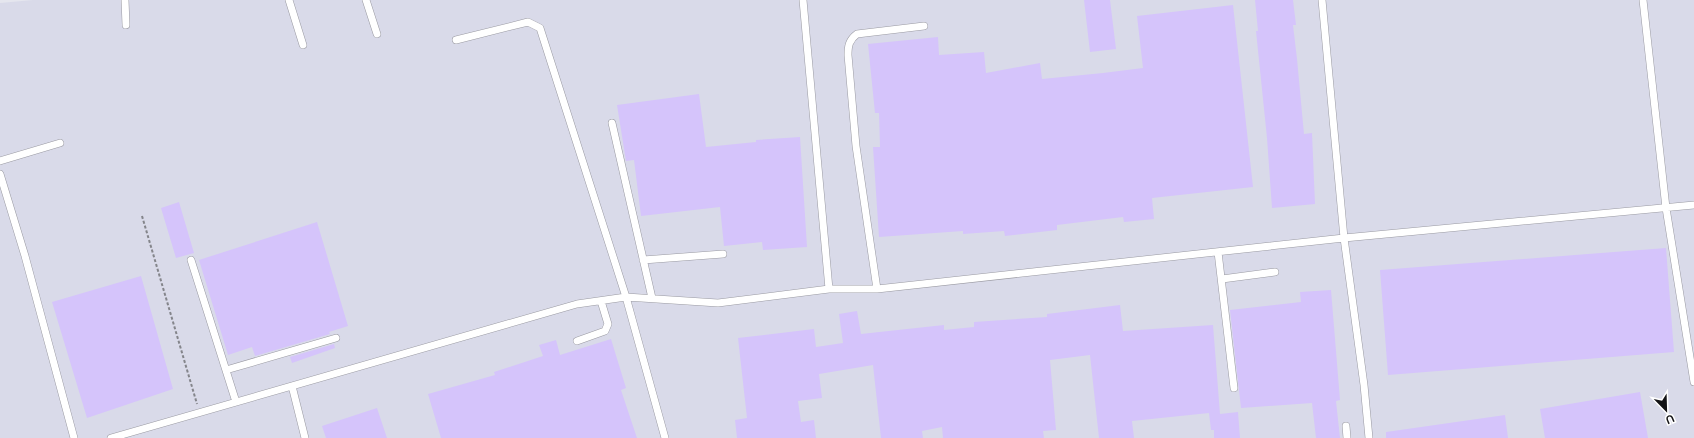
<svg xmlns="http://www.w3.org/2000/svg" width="1694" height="438" viewBox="0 0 1694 438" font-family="Raleway,sans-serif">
	<rect width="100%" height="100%" fill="#e5e6ee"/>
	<path fill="#d9dae9" d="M 33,0 L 1694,0 L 1694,438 L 0,438 L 0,3 Z"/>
	<path fill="#d5c4fb" d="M 1084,0 L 1110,0 L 1116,49 L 1090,52 Z
		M 1255,0 L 1293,0 L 1296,25 L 1293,25 L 1297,59 L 1304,134 L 1312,133 L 1315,204 L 1272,208 L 1267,138 L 1256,31 L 1258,31 Z
		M 1233,5 L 1253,187 L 1152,198 L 1154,219 L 1124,222 L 1123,217 L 1057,225 L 1057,230 L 1005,236 L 1004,231 L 963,234 L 963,231 L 879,237 L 873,147 L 880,147 L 879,113 L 875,113 L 868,44 L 938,37 L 939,55 L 984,52 L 986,73 L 1040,63 L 1042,79 L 1103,73 L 1143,68 L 1137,16 Z
		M 699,94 L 706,147 L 756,142 L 756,140 L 800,137 L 807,247 L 763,250 L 762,242 L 724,246 L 720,207 L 641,216 L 634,160 L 626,161 L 617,105 Z
		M 179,202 L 194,253 L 176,258 L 161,208 Z
		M 317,222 L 348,326 L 329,332 L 330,334 L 255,356 L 252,347 L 228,355 L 199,260 Z
		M 1666,248 L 1674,352 L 1388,375 L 1380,270 Z
		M 141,276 L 173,389 L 87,418 L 52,302 Z
		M 1331,290 L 1340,400 L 1336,401 L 1340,438 L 1316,438 L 1312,403 L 1241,408 L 1230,310 L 1301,302 L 1300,292 Z
		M 1120,305 L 1123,331 L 1213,325 L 1220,414 L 1238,412 L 1240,438 L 1214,438 L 1214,430 L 1211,430 L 1209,413 L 1132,421 L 1134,438 L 1099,438 L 1090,355 L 1050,360 L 1056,430 L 1043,431 L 1044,438 L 943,438 L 942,427 L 922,431 L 923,438 L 881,438 L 873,365 L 819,374 L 822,398 L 798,401 L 801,422 L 814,420 L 816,438 L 737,438 L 735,420 L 747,418 L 738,338 L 814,329 L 816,347 L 843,343 L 839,314 L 857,311 L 861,334 L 944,325 L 944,330 L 974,327 L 974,322 L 1047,317 L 1047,314 Z
		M 611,339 L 626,388 L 621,390 L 637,438 L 441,438 L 428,394 L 495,375 L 494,372 L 543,356 L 539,345 L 556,340 L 560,355 Z
		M 334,344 L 335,348 L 292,363 L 290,357 Z
		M 1640,392 L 1648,438 L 1545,438 L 1540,409 Z
		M 377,408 L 387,438 L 326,438 L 322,426 Z
		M 1505,415 L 1508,438 L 1386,438 L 1386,432 Z"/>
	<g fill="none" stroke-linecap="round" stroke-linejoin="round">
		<g stroke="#9a9aa2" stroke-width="8">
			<path id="service" d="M 125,0 L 126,25
				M 289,0 L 303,45
				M 366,0 L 377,34
				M 803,0 L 829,289
				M 1322,0 L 1344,238 L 1364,385 L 1369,438
				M 1643,0 L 1666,208 L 1694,382
				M 456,40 L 528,22 L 540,28 L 626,297 L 665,438
				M 612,123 L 652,298
				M 0,161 L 60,143
				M 0,174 L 25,256 L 74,438
				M 1218,252 L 1234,388
				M 191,260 L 236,402
				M 643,260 L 723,254
				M 1222,279 L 1275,272
				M 877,289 L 856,146 L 848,55 C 848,46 849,40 857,34 L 924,26
				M 577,341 L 605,331 L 608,324 L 601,301
				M 226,370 L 336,338
				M 292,386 L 305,438
				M 1346,426 L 1347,438
				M 111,438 L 577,304 L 626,297 L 718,303 L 829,289 L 877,289 L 1344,238 L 1694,205"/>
		</g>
		<path stroke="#84858b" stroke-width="2" stroke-dasharray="3 2" stroke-linecap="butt" d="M 142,216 L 197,404"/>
		<use href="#service" stroke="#fff" stroke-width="7"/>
	</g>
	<g transform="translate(1666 410) rotate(157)" stroke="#ffffff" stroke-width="3" paint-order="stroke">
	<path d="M0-3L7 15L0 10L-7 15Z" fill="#131316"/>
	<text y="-6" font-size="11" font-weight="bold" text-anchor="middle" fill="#131316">U</text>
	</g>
</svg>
